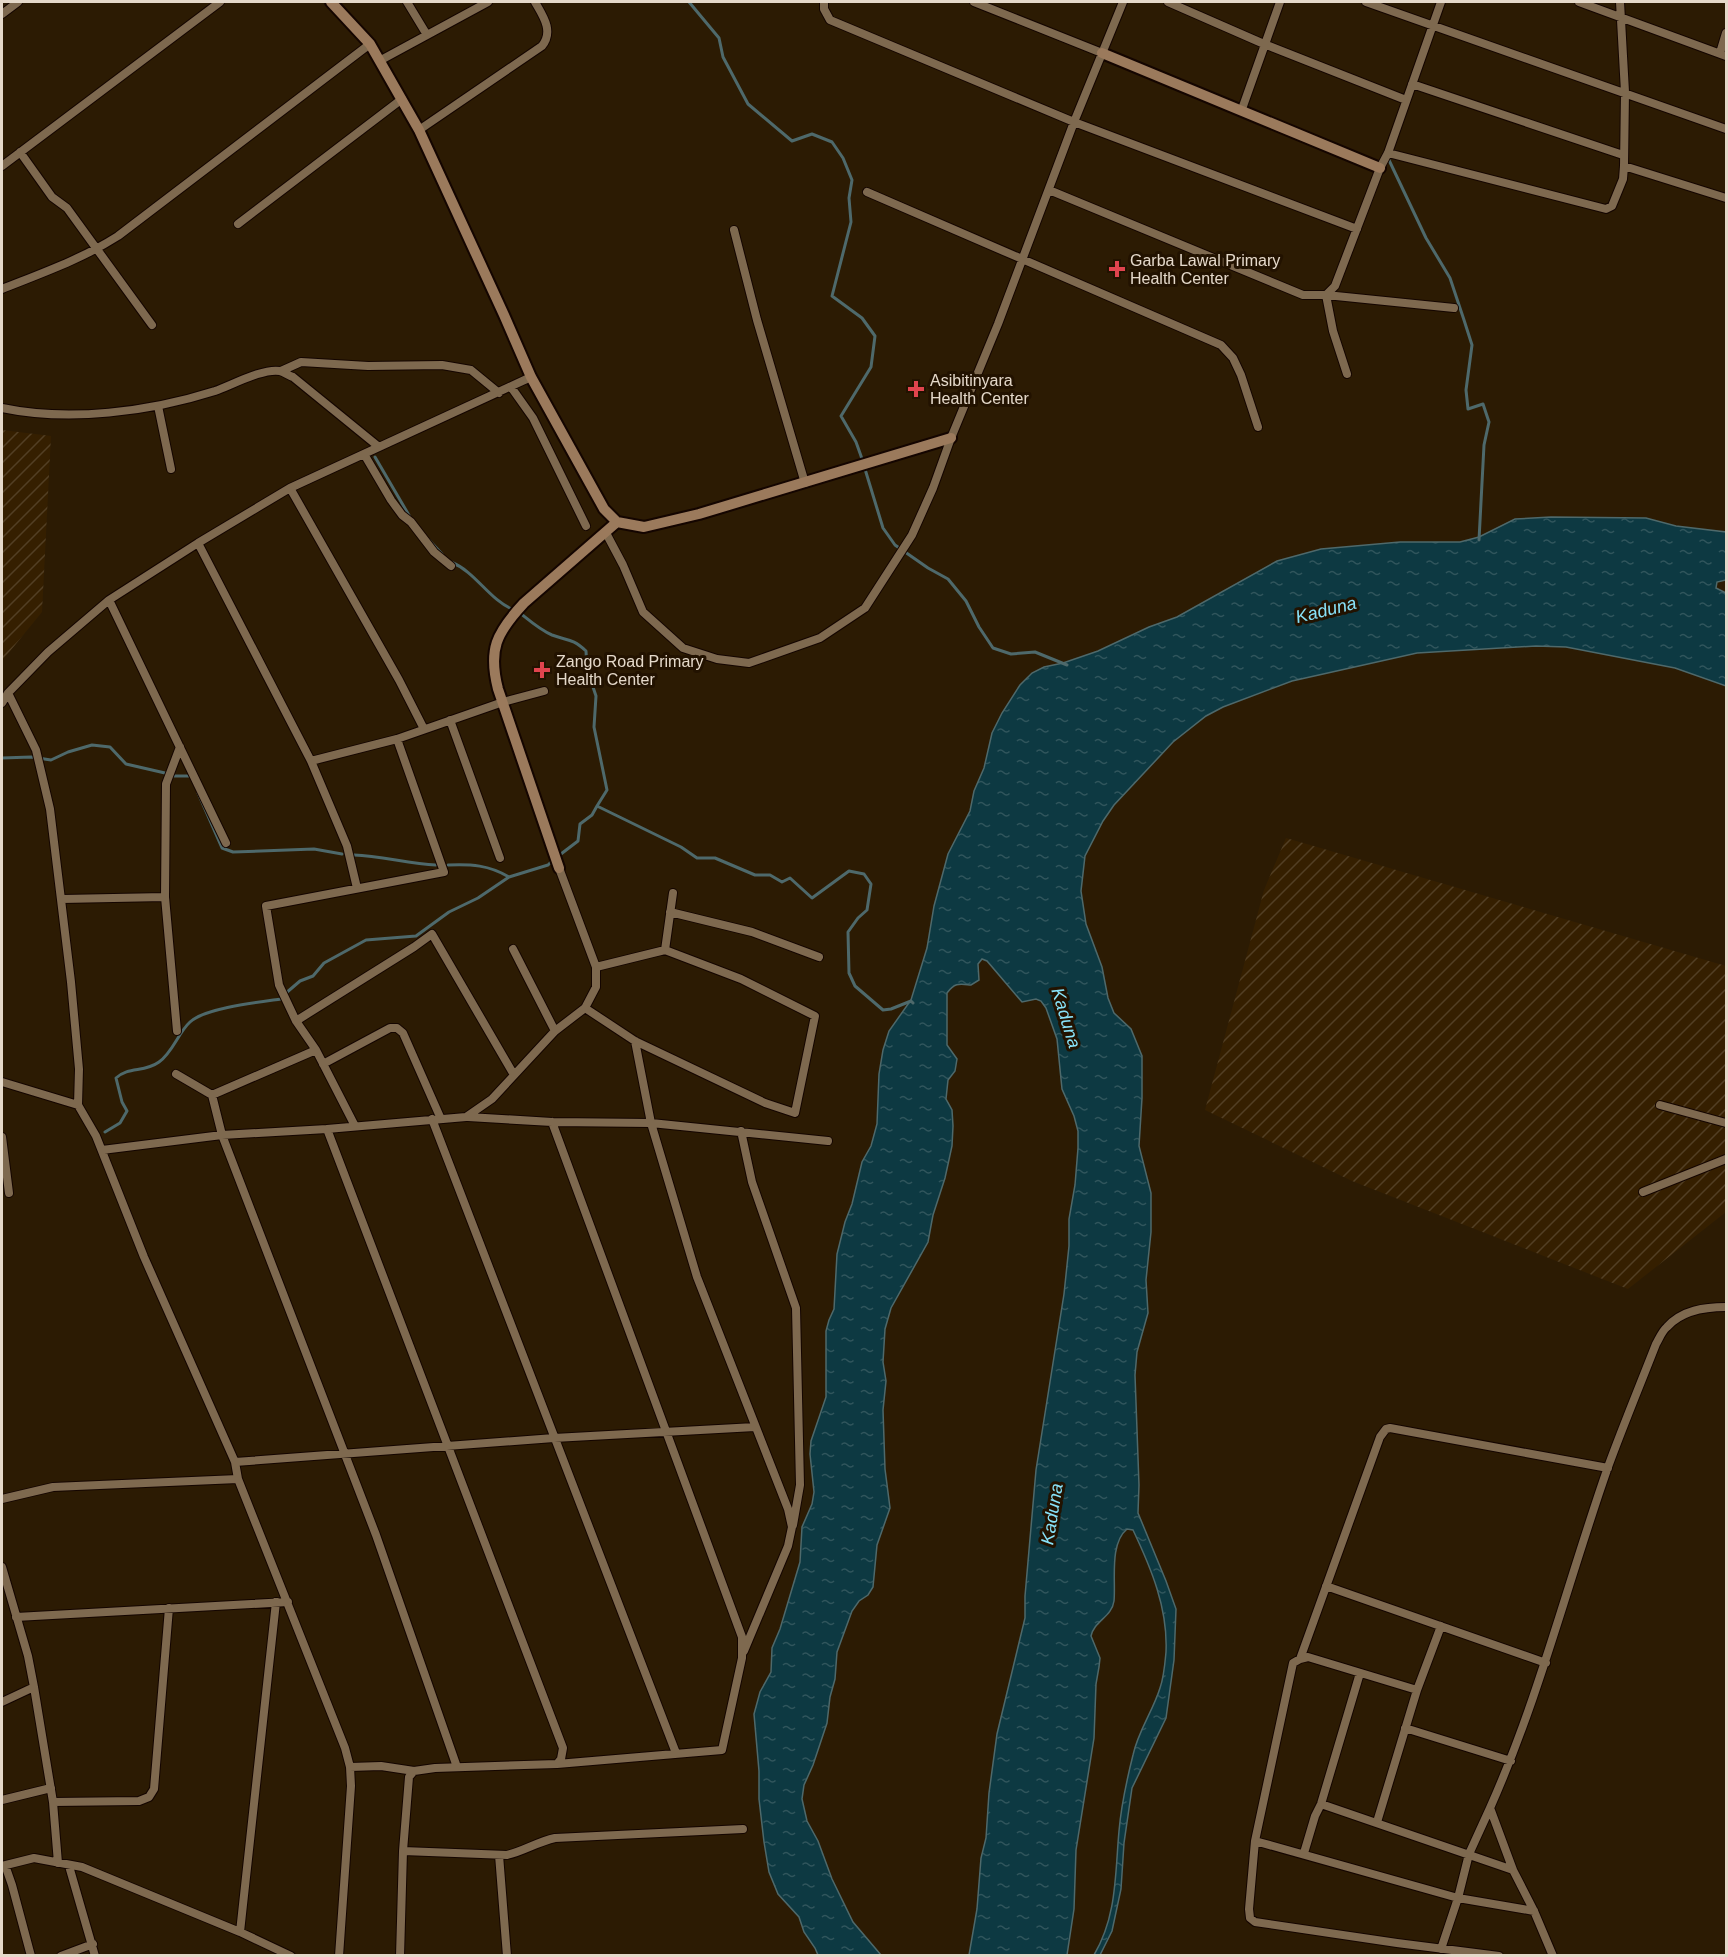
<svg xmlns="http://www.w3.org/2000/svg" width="1728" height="1957" viewBox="0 0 1728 1957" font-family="Arial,sans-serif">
	<defs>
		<pattern id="industrial-furrows" width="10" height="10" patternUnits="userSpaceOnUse" patternTransform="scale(1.5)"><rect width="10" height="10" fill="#351f00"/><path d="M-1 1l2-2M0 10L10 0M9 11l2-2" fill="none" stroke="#523f24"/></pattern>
		<pattern id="water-ripples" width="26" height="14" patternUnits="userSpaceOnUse" patternTransform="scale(1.5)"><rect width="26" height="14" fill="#0d3942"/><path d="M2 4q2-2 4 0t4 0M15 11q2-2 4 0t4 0" fill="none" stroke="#30555c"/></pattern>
	</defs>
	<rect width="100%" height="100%" fill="#2c1b03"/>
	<path fill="url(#industrial-furrows)" d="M 2,430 L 51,436 L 42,612 L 2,661 Z
		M 1286,838 L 1726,966 L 1726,1212 L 1628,1289 L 1352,1181 L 1205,1110 L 1264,890 Z"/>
	<path fill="url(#water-ripples)" stroke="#4e696b" stroke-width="1.5" d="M 1551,517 L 1646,518 L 1676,526 L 1726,532 L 1726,580 L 1717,582 L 1716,588 L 1726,593 L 1726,686 L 1675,668 L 1566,647 L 1536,646 L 1417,653 L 1292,681 L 1223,707 L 1206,716 L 1173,742 L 1114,805 L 1103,821 L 1085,856 L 1081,891 L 1086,924 L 1102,967 L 1108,998 L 1114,1013 L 1131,1029 L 1142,1056 L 1142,1098 L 1139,1146 L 1151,1193 L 1151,1232 L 1146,1280 L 1148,1313 L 1137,1352 L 1135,1375 L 1139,1485 L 1138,1513 L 1166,1581 L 1176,1609 L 1174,1660 L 1166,1718 L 1132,1788 L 1124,1843 L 1121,1889 L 1112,1931 L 1100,1955 L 1094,1955 C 1117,1916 1115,1875 1119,1831 C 1121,1807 1127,1779 1133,1755 C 1138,1731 1153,1711 1160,1688 C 1164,1677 1165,1663 1166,1652 C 1168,1608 1151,1568 1133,1530 L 1127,1529 C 1109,1544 1116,1581 1114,1601 C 1112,1617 1094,1621 1091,1636 L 1100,1658 L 1099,1667 L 1096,1684 L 1094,1738 L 1076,1850 L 1074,1909 L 1067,1955 L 969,1955 L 977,1909 L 981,1858 L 986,1838 L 989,1793 L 997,1734 L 1025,1618 L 1025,1596 L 1036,1470 L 1064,1294 L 1069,1246 L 1069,1219 L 1075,1185 L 1078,1148 L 1078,1131 L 1074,1116 L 1062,1089 L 1057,1039 L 1046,1008 L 1041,1001 L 1036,999 L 1022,1002 L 987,961 L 982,959 L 978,964 L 979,980 L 971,985 C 960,984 955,982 947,993 L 947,1045 L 957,1059 L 955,1071 L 948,1080 L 946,1099 L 952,1110 L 953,1126 L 952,1146 L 945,1178 L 933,1215 L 928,1242 L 891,1308 L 885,1329 L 883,1362 L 886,1381 L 883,1410 L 885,1469 L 890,1508 L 877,1545 L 873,1587 L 868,1595 L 859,1601 L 852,1611 L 837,1652 L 835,1679 L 830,1697 L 827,1723 L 813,1765 L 804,1785 L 802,1799 L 807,1821 L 818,1841 L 832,1879 L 853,1922 L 881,1955 L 818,1955 L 815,1948 L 804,1932 L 799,1917 L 778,1894 L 769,1872 L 764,1842 L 759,1799 L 759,1771 L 754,1714 L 760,1692 L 771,1672 L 772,1648 L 780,1629 L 800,1562 L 802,1527 L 812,1504 L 814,1492 L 810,1454 L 811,1441 L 826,1397 L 826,1331 L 829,1320 L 834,1309 L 837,1254 L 845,1222 L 852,1204 L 862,1162 L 871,1146 L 877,1124 L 879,1074 L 883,1050 L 889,1031 L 911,1000 L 927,948 L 934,906 L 948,854 L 970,811 L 974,791 L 984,768 L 992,733 L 1002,713 L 1020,685 L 1032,673 L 1044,667 L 1063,663 L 1098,651 L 1149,627 L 1177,617 L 1277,561 L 1321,549 L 1400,542 L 1460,542 L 1479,537 L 1515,519 Z"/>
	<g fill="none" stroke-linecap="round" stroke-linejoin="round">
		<path stroke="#4e696b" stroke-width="3" d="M 689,2 L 719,38 L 723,57 L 748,104 L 792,141 L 812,134 L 832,142 L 843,158 L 852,180 L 849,198 L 851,222 L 832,296 L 862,318 L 875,336 L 871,367 L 841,416 L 856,442 L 861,456 L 883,528 L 895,545 L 928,568 L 948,579 L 966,601 L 979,627 L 993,648 L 1011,654 L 1035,652 L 1067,665
			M 1388,158 L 1426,238 L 1450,278 L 1464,320 L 1472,345 L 1466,390 L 1468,409 L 1483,404 L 1489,422 L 1484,445 L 1479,540
			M 375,457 L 410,517
			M 428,539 L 442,554
			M 451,562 C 476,572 489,600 514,610
			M 520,613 C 530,621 540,630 552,635 C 568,641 572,638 586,651 L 587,669 L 596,696 L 594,727 L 607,790 L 597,806
			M 2,758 L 31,757 L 51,760 L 68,752 L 92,745 L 110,747 L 126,764 L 165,773
			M 172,776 L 191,776
			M 198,793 L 222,848 L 233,852 L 314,849 L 342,854
			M 354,855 C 382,856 409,864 436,865
			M 557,857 L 578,841 L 580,824 L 592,815 L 597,806 L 681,847 L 697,858 L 715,858 L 755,875 L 770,875 L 782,882 L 790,878 L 812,898 L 849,871 L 864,874 L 871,884 L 867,910 L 858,918 L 848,932 L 849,973 L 855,986 L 883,1010 L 891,1009 L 911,1001 L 913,1003
			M 448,865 C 471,864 489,865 509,877
			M 286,993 L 300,981 L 313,976 L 324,963 L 366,940 L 416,936 L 449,912 L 478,898 L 509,877 L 548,865 L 552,861
			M 105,1132 L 120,1123 L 127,1111 L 122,1102 L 116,1078 C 129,1066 144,1073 159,1062 C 173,1052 178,1033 190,1022 C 205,1008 260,1002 281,999"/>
		<g stroke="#140500" stroke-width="10">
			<path id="street" d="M 407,2 L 427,35
				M 824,2 L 824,9 L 830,20 L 1074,122 L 1357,229
				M 974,2 L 1102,53
				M 1168,2 L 1264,44 L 1406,100
				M 1366,2 L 1726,129
				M 1579,2 L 1726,56
				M 2,14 L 18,2
				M 1720,53 L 1726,33
				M 381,60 L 488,2
				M 1412,84 L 1623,155
				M 1242,109 L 1280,2
				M 419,130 L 542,46 C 554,31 543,16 535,2
				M 20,152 L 52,197 L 67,208 L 152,325
				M 1388,153 L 1606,209 L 1612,206 L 1623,179 L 1624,166 L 1625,92 L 1620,2
				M 2,166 L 220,2
				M 1624,166 L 1726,198
				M 1049,190 L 1303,295 L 1326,295 L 1454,308
				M 867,192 L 1221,345 L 1233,358 L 1241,375 L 1258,427
				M 238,224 L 402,99
				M 734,230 L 757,320 L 805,483
				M 2,289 C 42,273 82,259 118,236 L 370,44
				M 1326,295 L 1335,286 L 1380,168 L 1388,153 L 1441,2
				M 1326,295 L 1333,331 L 1347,374
				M 281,371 L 301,362 L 368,366 L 442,365 L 471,370 L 499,393
				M 511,387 L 533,418 L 586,526
				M 158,406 L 171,469
				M 2,408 C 69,422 149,412 215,391 C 232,385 263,368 280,371 C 284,372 289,376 293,377 L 379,447
				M 364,454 L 391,500 L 402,515 L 411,522 L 434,552 L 451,566
				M 290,488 L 399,680 L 424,729
				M 606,533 L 623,565 L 643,612 L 683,648 L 717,659 L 749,663 L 820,638 L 865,608 L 912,535 L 933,488 L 951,438 L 998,324 L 1074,122 L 1123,2
				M 198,543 L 311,761 L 347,846 L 357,888
				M 109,600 L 226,843
				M 8,693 L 36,750 L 50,809 L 71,982 L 79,1069 L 78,1105 L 96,1136 L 144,1257 L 235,1462 L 238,1479 L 345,1748 L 350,1767 L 351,1786 L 339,1956
				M 2,703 L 8,693 L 48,652 L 109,600 L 198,543 L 290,488 L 531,377
				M 450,720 L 500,858
				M 311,761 L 397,739 L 503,702 L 544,691
				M 62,899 L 165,897
				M 670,912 L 752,932 L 819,957
				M 513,949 L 555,1031
				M 665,950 L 673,893
				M 585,1008 L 635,1041 L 765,1103 L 795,1113 L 815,1016 L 741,979 L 665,950 L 596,967
				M 296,1021 L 414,947 L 432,934 L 514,1075
				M 177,1031 L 165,897 L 166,784 L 180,747
				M 635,1041 L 651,1123 L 697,1277 L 788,1509 L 792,1527 L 788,1546 L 744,1651
				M 323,1064 L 390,1028 L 397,1028 L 403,1033 L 441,1119
				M 176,1074 L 212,1095 L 222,1135 L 376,1535 L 457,1767
				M 2,1082 L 78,1105
				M 212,1095 L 316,1050
				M 1660,1105 L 1726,1123
				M 468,1117 L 552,1122 L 651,1123 L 828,1141
				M 432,1119 L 676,1753
				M 552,1122 L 742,1637 L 742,1658 L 722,1750 L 557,1764
				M 355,1126 L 316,1050 L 296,1021 L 279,985 L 266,906 L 444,872 L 397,739
				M 741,1131 L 752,1182 L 796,1308 L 800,1485 L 793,1525
				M 2,1137 L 9,1193
				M 102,1150 L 222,1135 L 327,1129
				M 1643,1192 L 1726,1159
				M 235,1462 L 554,1438 L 755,1427
				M 2,1499 L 53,1487 L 238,1479
				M 2,1567 L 28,1656 L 34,1687 L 53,1802 L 58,1863
				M 1326,1586 L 1546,1663
				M 16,1617 L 288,1602
				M 1300,1659 L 1380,1437 L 1386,1429 L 1390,1428 L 1608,1468
				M 1417,1690 L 1308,1657 L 1300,1659 L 1293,1663 L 1255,1841 L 1249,1909 L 1250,1918 L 1255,1922 L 1397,1943 L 1499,1956
				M 2,1702 L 34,1687
				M 1405,1728 L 1511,1761
				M 350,1767 L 381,1766 L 414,1771
				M 2,1800 L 51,1788
				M 53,1802 L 139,1801 L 149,1797 L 154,1789 L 169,1608
				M 1321,1804 L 1513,1870
				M 1377,1822 L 1417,1690 L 1441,1626
				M 1255,1841 L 1458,1898 L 1534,1911
				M 403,1851 L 507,1855 C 524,1851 537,1842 555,1838 L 743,1829
				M 1304,1853 L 1315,1816 L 1321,1804 L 1360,1673
				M 499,1855 L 507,1956
				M 5,1865 L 12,1885 L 31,1956
				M 2,1866 L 34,1858 L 82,1867 L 240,1932 L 291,1956
				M 69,1866 L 95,1956
				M 240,1932 L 276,1602
				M 1441,1949 L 1458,1898 L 1469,1854 L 1490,1808
				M 61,1956 L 93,1944
				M 400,1956 L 403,1851 L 409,1777 L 414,1771 L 435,1768 L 557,1764 L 561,1759 L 563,1748 L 327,1129 L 466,1117 L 492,1099 L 555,1031 L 585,1008 L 596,987 L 596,967 L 559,868
				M 1553,1956 L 1534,1911 L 1513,1870 L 1490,1808 C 1539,1698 1568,1581 1608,1467 C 1623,1426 1640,1385 1656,1344 C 1659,1339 1662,1331 1667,1327 C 1682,1310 1705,1307 1726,1307"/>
		</g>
		<g stroke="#140500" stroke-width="14">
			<path id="secondary" d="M 331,2 L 370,44 L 419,130 L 504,315 L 531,377 L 604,509 L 617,522 L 644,527 L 699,514 L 951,438
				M 1102,53 L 1380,168
				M 559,868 L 498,689 C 488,650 496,633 524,603 L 617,522"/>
		</g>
		<use href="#street" stroke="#7e694f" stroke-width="8"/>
		<use href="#secondary" stroke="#9b7a5c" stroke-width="10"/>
	</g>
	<g fill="#e0444e" stroke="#221200" stroke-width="2">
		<path d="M1114 260h6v6h6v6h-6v6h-6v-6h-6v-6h6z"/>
		<path d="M913 380h6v6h6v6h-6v6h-6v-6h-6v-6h6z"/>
		<path d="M539 661h6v6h6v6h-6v6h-6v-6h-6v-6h6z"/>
	</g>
	<g text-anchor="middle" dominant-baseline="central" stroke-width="6" stroke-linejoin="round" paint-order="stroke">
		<g font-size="16" fill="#e5d9ca" stroke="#221200" text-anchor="start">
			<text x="1130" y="260">Garba Lawal Primary<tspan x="1130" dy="18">Health Center</tspan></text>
			<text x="930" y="380">Asibitinyara<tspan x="930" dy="18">Health Center</tspan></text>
			<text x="556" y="661">Zango Road Primary<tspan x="556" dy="18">Health Center</tspan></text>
		</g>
		<g font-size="18" font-style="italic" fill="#88e2f8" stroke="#221200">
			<text transform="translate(1326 610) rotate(-14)">Kaduna</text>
			<text transform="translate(1066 1018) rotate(73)">Kaduna</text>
			<text transform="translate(1052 1514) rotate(-81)">Kaduna</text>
		</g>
	</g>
	<rect width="1728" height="1957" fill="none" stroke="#e5d9ca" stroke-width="6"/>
</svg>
